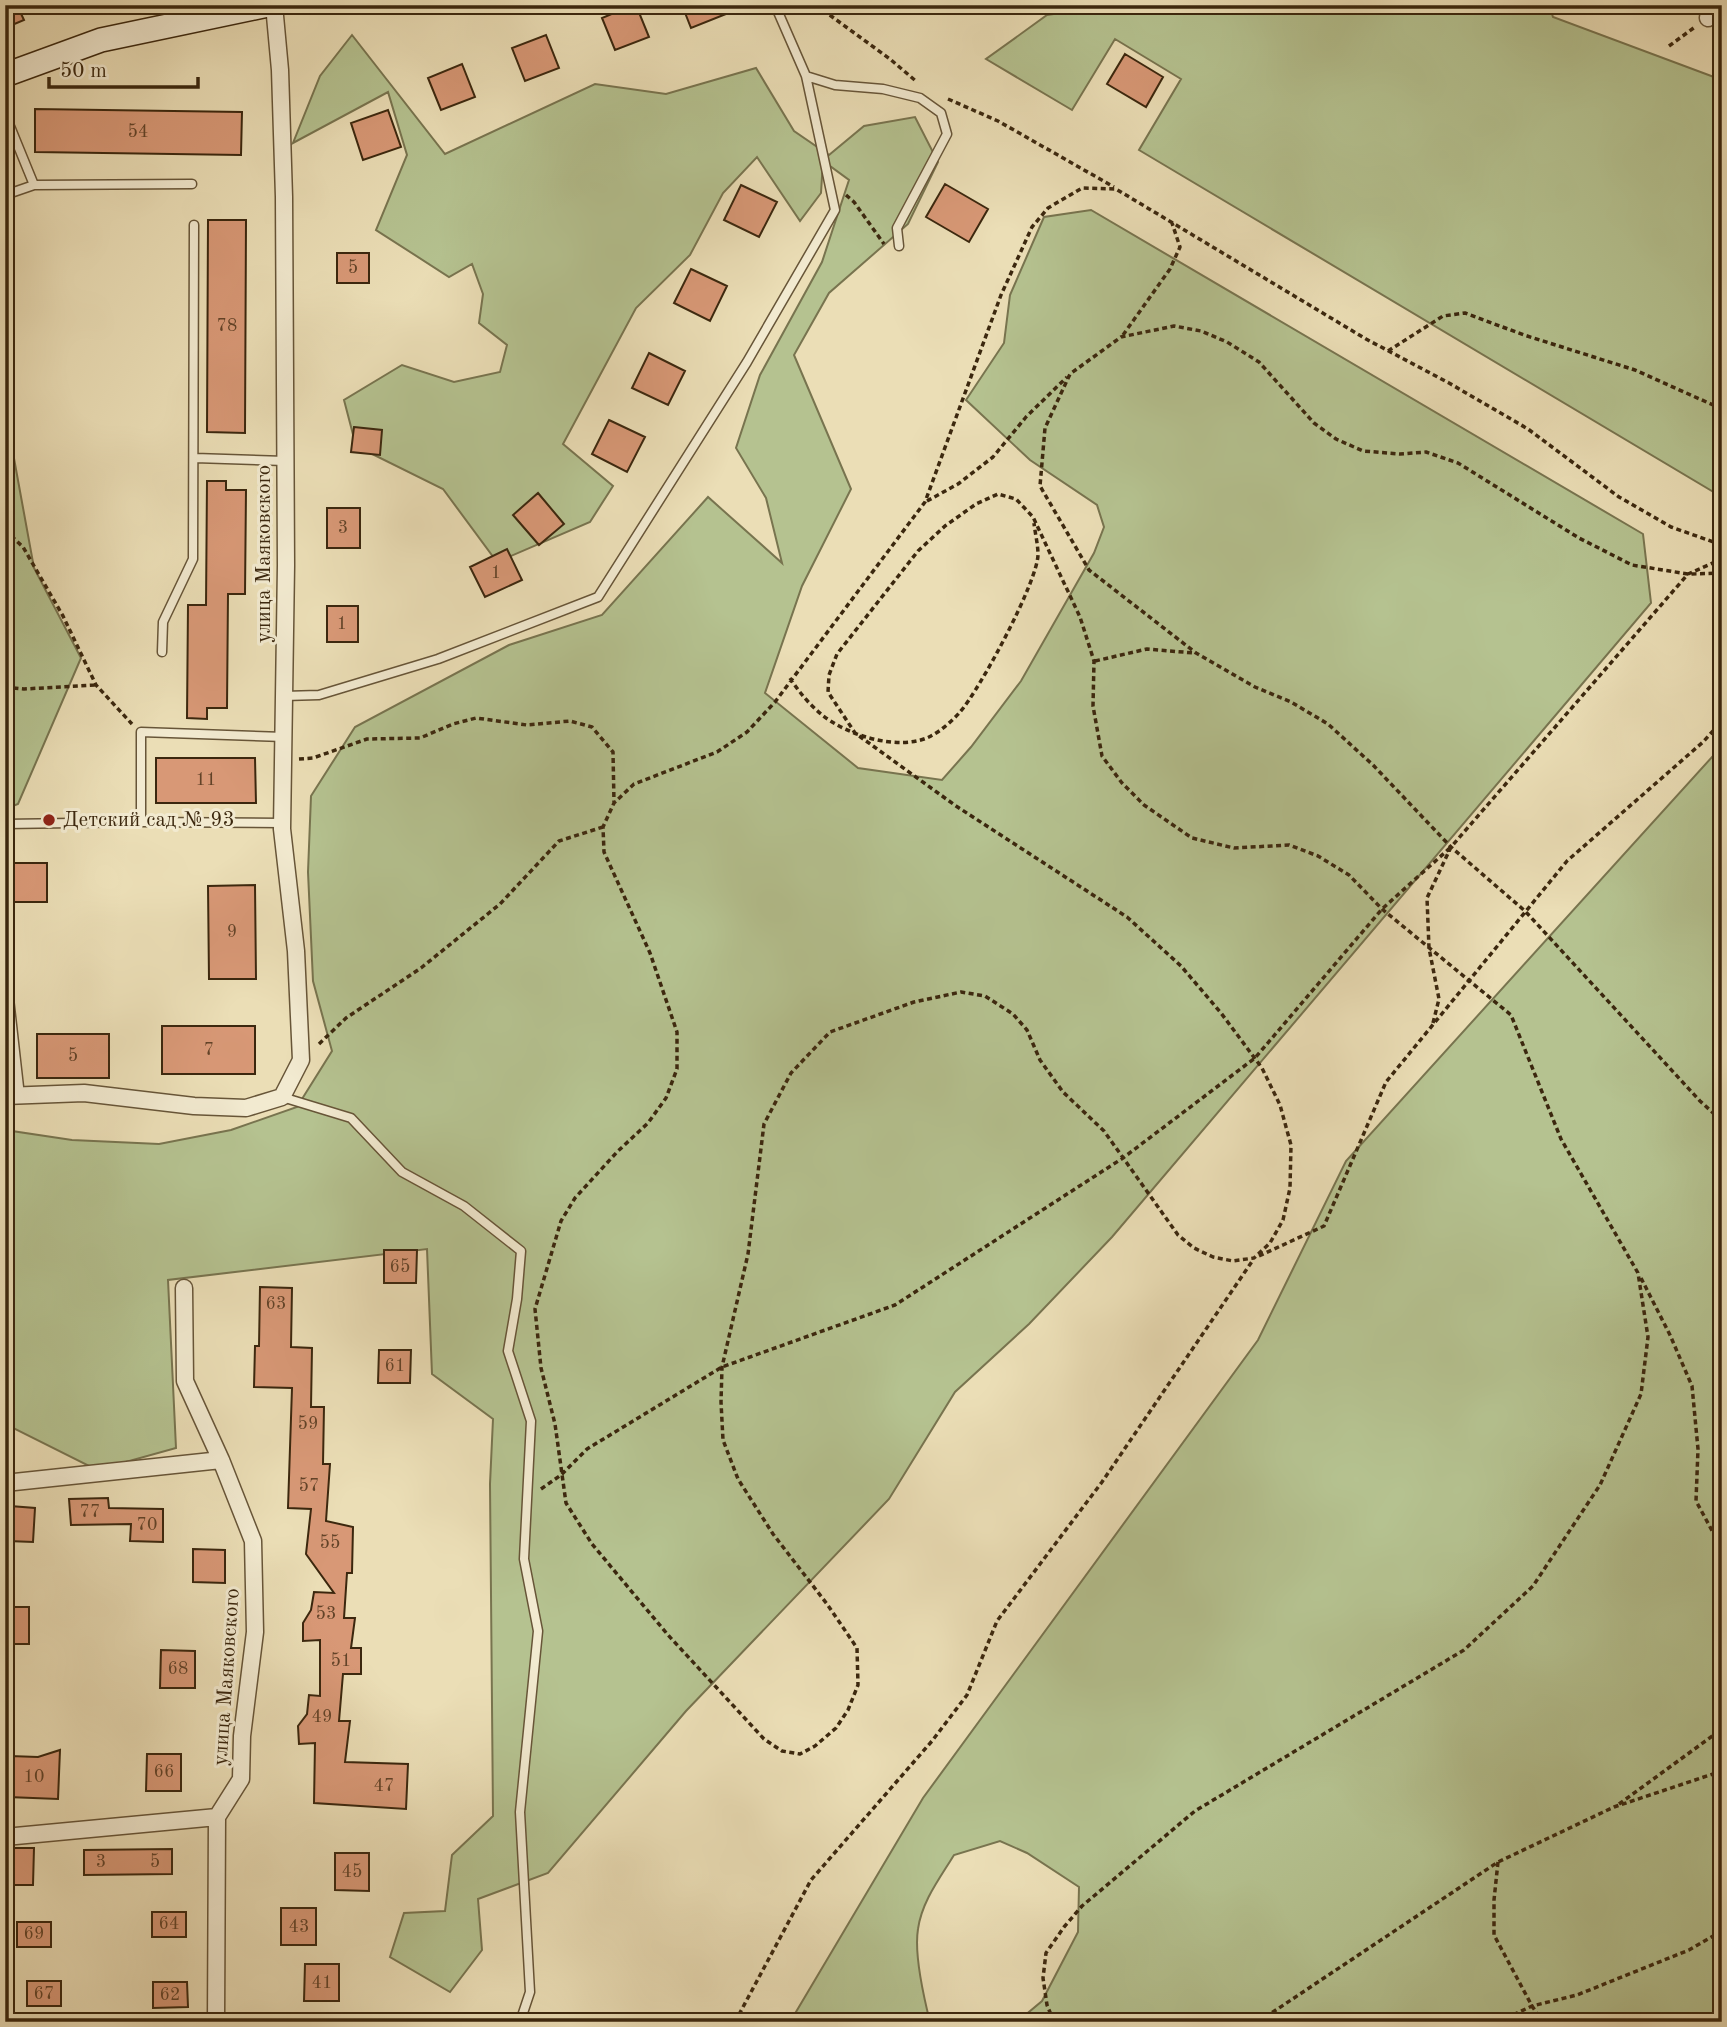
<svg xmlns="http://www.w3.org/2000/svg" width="1727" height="2027" viewBox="0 0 1727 2027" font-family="'Old Standard TT',serif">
	<rect width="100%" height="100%" fill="#ebdeb6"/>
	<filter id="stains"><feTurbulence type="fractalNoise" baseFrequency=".00286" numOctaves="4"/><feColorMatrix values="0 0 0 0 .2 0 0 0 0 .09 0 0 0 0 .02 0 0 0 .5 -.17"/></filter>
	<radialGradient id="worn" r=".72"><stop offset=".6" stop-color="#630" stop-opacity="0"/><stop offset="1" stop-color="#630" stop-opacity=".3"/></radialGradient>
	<path fill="#b5c290" stroke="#78744f" stroke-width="2" d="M 1115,5 L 1549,5 L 1553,17 L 1722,80 L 1722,497 L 1139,150 L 1181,79 L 1115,39 L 1072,110 L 986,59 L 1047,15 Z
		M 352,35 L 445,154 L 595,84 L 666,94 L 756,68 L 794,131 L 829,155 L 864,126 L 915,117 L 938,162 L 908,224 L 829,293 L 794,355 L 851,489 L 802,586 L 765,693 L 858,768 L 942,780 L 971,747 L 1021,681 L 1094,553 L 1104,527 L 1097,505 L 1030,460 L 966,400 L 1004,343 L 1010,295 L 1044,217 L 1091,210 L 1643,534 L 1651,603 L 1112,1237 L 1029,1324 L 955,1392 L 889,1499 L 686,1711 L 548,1873 L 478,1899 L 482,1950 L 450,1992 L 390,1957 L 404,1913 L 445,1911 L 452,1855 L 493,1816 L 490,1484 L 493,1419 L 432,1374 L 427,1249 L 168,1280 L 176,1448 L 97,1470 L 5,1424 L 5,1130 L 72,1140 L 159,1144 L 231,1130 L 297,1107 L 332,1051 L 313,981 L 308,872 L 311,796 L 355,727 L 509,645 L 602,615 L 708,497 L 782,563 L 766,498 L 736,448 L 760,375 L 822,262 L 849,180 L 823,161 L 821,193 L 800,221 L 757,157 L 723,193 L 690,255 L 636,308 L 563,444 L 613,486 L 590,522 L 497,562 L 443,489 L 356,446 L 344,400 L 402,365 L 454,382 L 500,372 L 507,345 L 479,323 L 483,294 L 472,264 L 449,277 L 376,230 L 407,155 L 388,92 L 293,143 L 320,76 Z
		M 5,409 L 34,568 L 81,658 L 18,804 L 5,809 Z
		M 1722,746 L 1722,2022 L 1017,2022 L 1042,2001 L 1078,1932 L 1079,1887 L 1027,1853 L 1000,1841 L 954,1855 C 940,1878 922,1901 918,1929 C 914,1953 924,1998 930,2022 L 790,2022 L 923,1798 L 1258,1340 L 1346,1161 Z"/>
	<path fill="#d89876" stroke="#3b270e" stroke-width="2" d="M 5,5 L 17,5 L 24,20 L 5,28 Z
		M 633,5 L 636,5 L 649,37 L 615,50 L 602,18 Z
		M 682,5 L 746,5 L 746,6 L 691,28 Z
		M 546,35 L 559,68 L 525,81 L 512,48 Z
		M 1125,54 L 1163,77 L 1146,107 L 1107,84 Z
		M 462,64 L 475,97 L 441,110 L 428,78 Z
		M 35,109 L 242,112 L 241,155 L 35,152 Z
		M 388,110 L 401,147 L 363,160 L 351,123 Z
		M 945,184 L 988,209 L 969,242 L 926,217 Z
		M 741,185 L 777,202 L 759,237 L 724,220 Z
		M 208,220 L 246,220 L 245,433 L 207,432 Z
		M 337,253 L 369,253 L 369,283 L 337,283 Z
		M 691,269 L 727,286 L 710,321 L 674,303 Z
		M 649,353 L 685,371 L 668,405 L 632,388 Z
		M 609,420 L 645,437 L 627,472 L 592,454 Z
		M 354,427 L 382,430 L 380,455 L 351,452 Z
		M 207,481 L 226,481 L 226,490 L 246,490 L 245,594 L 228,594 L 227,708 L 207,708 L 207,719 L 187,718 L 188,605 L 206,605 Z
		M 538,493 L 564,524 L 539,545 L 513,515 Z
		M 327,508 L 360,508 L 360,548 L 327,548 Z
		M 507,549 L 522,580 L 485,597 L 470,567 Z
		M 327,606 L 358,606 L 358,642 L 327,642 Z
		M 156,758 L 255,758 L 256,803 L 156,803 Z
		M 5,863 L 47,863 L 47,902 L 5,902 Z
		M 255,885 L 256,979 L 209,979 L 208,886 Z
		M 162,1026 L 255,1026 L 255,1074 L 162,1074 Z
		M 37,1034 L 109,1034 L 109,1078 L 37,1078 Z
		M 384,1250 L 417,1250 L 416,1283 L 384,1283 Z
		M 260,1287 L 292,1288 L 291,1347 L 312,1348 L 311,1407 L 324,1407 L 323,1464 L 330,1464 L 326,1521 L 353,1527 L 352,1573 L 347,1573 L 344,1618 L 355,1618 L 351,1648 L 361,1648 L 361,1674 L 343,1674 L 339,1721 L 350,1721 L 345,1762 L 408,1764 L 406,1809 L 314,1803 L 315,1743 L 299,1744 L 298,1726 L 307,1714 L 309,1695 L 320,1696 L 320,1640 L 303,1641 L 303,1623 L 311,1610 L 314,1592 L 334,1593 L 306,1554 L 311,1509 L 288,1508 L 292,1388 L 254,1387 L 255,1346 L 259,1346 Z
		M 379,1350 L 411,1350 L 410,1383 L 378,1383 Z
		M 108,1498 L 109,1508 L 163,1509 L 163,1542 L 130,1541 L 131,1524 L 71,1525 L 69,1499 Z
		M 10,1506 L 35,1508 L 33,1542 L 8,1541 Z
		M 193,1549 L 225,1550 L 225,1583 L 193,1582 Z
		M 5,1607 L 29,1607 L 29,1644 L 5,1644 Z
		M 161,1650 L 195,1651 L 195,1688 L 160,1688 Z
		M 60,1750 L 58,1799 L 8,1797 L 10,1756 L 38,1757 Z
		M 147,1754 L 181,1754 L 181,1791 L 146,1791 Z
		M 5,1848 L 34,1848 L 33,1885 L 5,1885 Z
		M 172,1849 L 172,1874 L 84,1875 L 84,1850 Z
		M 335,1853 L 369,1853 L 369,1891 L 335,1890 Z
		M 281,1908 L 316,1908 L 316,1945 L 281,1945 Z
		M 152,1912 L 186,1912 L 186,1937 L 152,1937 Z
		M 17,1922 L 51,1922 L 51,1947 L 17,1947 Z
		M 305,1964 L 339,1964 L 339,2001 L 304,2001 Z
		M 27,1981 L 61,1981 L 61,2006 L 27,2006 Z
		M 153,1982 L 187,1982 L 188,2007 L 153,2008 Z"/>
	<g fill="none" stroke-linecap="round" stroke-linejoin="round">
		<g stroke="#675538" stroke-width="11">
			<path id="lane" d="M 806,76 L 835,85 L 883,89 L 920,98 L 941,113 L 947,134 L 897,228 L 899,246
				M 5,114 L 34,185
				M 5,195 L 34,185 L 192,184
				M 195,458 L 285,461
				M 162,652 L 163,622 L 193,559 L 194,225
				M 284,696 L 319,695 L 438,659 L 598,597 L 747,362 L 835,210 L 806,76 L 775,5
				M 141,822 L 141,732 L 284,737
				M 5,824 L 141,822 L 282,823
				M 5,963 L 20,1096
				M 282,1097 L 351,1118 L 402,1172 L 464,1206 L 521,1251 L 517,1299 L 508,1351 L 531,1421 L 524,1559 L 538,1631 L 520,1812 L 530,1992 L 520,2022"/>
		</g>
		<g stroke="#675538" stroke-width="19">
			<path id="street" d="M 1708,18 L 1710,5
				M 5,1096 L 84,1093 L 194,1106 L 246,1108 L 282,1097 L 301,1060 L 296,951 L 282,829 L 286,565 L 284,197 L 280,70 L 274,5
				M 184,1288 L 185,1381 L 221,1460
				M 5,1483 L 221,1460 L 253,1541 L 255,1632 L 242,1736 L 241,1779 L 217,1817 L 216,2022
				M 5,1837 L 217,1817"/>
		</g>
		<g stroke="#3b270e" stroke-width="26">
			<path id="secondary" d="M 5,75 L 101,40 L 268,5"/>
		</g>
		<path stroke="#3b270e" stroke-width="3.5" stroke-dasharray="5 3.5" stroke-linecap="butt" d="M 816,5 L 890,59 L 917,82
			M 1669,46 L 1695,27
			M 948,99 L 998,121 L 1114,187
			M 846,195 L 854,202 L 884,244
			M 1123,335 L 1170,269 L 1180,247 L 1172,223
			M 1388,351 L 1443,316 L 1465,313 L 1524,335 L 1635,370 L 1722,409
			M 927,501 L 958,484 L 993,457 L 1026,417 L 1067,377
			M 5,530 L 23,547 L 63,616 L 96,685 L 132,724
			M 1722,573 L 1688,574 L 1632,565 L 1579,538 L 1458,463 L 1426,452 L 1400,454 L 1363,451 L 1336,439 L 1314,423 L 1259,362 L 1227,342 L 1201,331 L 1174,326 L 1121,337 L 1070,374 L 1045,428 L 1040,486 L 1089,570 L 1196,653 L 1255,687 L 1291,702 L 1328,724 L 1373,765 L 1451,847 L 1525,911 L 1700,1101 L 1722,1121
			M 1095,661 L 1147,649 L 1194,653
			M 790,678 C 799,692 809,704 821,714 C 847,736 901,752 931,736 C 941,731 953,720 960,712 C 980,689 1037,583 1038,555 C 1038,544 1035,533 1034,523
			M 5,687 L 24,689 L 96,685
			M 299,759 L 313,758 L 367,739 L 420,738 L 453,724 L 476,718 L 527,725 L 570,721 L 592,727 L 613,752 L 614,803
			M 1433,1023 L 1439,999 L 1429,948 L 1427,898 L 1451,847 L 1688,574 L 1722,559
			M 319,1044 L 346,1018 L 421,968 L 500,904 L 559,841 L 603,827
			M 1259,1256 L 1324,1226 L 1386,1082 L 1567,861 L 1703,742 L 1722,721
			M 1641,1278 L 1670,1335 L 1692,1386 L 1698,1449 L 1696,1501 L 1722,1549
			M 541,1489 L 561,1475 L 587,1449 L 722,1367 L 895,1305 L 1123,1158 L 1255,1058 L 1382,909 L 1451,847
			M 1619,1804 L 1722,1729
			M 1498,1862 L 1494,1900 L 1494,1935 L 1532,2006 L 1543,2022
			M 735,2022 L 811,1880 L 932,1741 L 967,1695 L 997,1621 L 1102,1482 L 1253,1260
			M 1054,2022 L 1047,2005 L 1043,1978 L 1046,1953 L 1064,1927 L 1082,1906 L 1195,1811 L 1464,1650 L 1533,1586 L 1600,1485 L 1641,1394 L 1648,1337 L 1638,1273 L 1561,1139 L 1511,1015 L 1382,909 L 1349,875 L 1318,856 L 1289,845 L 1234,848 L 1192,838 L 1144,805 L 1122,783 L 1102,756 L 1093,706 L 1094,661 L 1080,617 L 1033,517 L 1016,499 L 998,494 L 976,504 L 945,526 L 918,551 L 837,654 L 829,675 L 828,692 L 855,733 L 956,806 L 1127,917 L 1181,966 L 1221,1013 L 1262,1068 L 1280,1105 L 1291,1145 L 1290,1188 L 1283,1220 L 1270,1243 L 1254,1258 L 1233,1261 L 1213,1257 L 1194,1248 L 1178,1235 L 1104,1131 L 1063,1092 L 1040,1060 L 1027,1030 L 1013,1014 L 985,996 L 961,992 L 914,1002 L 830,1032 L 791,1073 L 764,1124 L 748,1254 L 722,1367 L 721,1402 L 723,1440 L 738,1479 L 773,1534 L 827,1604 L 857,1648 L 858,1685 L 848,1710 L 836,1728 L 815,1746 L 800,1754 L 782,1751 L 764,1739 L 668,1635 L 592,1544 L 566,1503 L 555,1424 L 541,1368 L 535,1309 L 561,1221 L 575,1198 L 617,1152 L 648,1123 L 666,1098 L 677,1069 L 677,1032 L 650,953 L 604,852 L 603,827 L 614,803 L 634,784 L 717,752 L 747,732 L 775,702 L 925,502 L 1001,295 L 1032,227 L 1048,208 L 1082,188 L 1116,189 L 1366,339 L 1449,383 L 1528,429 L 1619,497 L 1671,527 L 1722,545
			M 1258,2022 L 1498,1862 L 1614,1807 L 1722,1771
			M 1498,2022 L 1532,2006 L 1577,1995 L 1689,1950 L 1722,1931"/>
		<use href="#lane" stroke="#f2ead0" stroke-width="8"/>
		<use href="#street" stroke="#f2ead0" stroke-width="16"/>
		<use href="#secondary" stroke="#f2ead0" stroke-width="23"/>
	</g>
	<circle fill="#8f2418" stroke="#f2ead0" stroke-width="2.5" cx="49" cy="820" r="7"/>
	<g text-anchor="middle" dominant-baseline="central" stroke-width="6" stroke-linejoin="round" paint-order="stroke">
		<g font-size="18" fill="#624328">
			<text x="138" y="132">54</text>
			<text x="353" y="268">5</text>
			<text x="227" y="326">78</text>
			<text x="343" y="528">3</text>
			<text x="496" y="573">1</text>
			<text x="342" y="624">1</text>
			<text x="206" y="780">11</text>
			<text x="232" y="932">9</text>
			<text x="209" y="1050">7</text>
			<text x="73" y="1056">5</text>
			<text x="400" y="1267">65</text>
			<text x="276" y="1304">63</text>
			<text x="395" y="1366">61</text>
			<text x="308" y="1424">59</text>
			<text x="309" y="1486">57</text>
			<text x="90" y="1512">77</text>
			<text x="147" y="1525">70</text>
			<text x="330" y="1543">55</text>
			<text x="326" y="1614">53</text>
			<text x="341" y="1661">51</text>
			<text x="178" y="1669">68</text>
			<text x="322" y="1717">49</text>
			<text x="164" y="1772">66</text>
			<text x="34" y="1777">10</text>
			<text x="384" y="1786">47</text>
			<text x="101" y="1862">3</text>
			<text x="155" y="1862">5</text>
			<text x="352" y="1872">45</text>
			<text x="169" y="1924">64</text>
			<text x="299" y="1927">43</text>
			<text x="34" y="1934">69</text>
			<text x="322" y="1983">41</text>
			<text x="44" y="1994">67</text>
			<text x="170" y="1995">62</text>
		</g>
		<g font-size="21" fill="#3b270e" stroke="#f2ead0">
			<text transform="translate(264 554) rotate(-90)">улица Маяковского</text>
			<text transform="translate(227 1677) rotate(-86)">улица Маяковского</text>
		</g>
		<g font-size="21" fill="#3b270e" stroke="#f2ead0" text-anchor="start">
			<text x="63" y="820">Детский сад № 93</text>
		</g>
	</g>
	<rect width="1727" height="2027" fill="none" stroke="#ebdeb6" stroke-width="28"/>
	<rect x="7" y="7" width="1713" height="2013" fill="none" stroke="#3b270e" stroke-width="3.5"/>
	<rect x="14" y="14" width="1699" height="1999" fill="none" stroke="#3b270e" stroke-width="2"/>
	<path d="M49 77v10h149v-10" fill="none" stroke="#3b270e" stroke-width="3.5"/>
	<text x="60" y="77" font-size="21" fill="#3b270e" stroke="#f2ead0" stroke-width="5" paint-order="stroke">50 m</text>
	<rect width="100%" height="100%" filter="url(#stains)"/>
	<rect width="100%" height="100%" fill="url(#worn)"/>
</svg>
